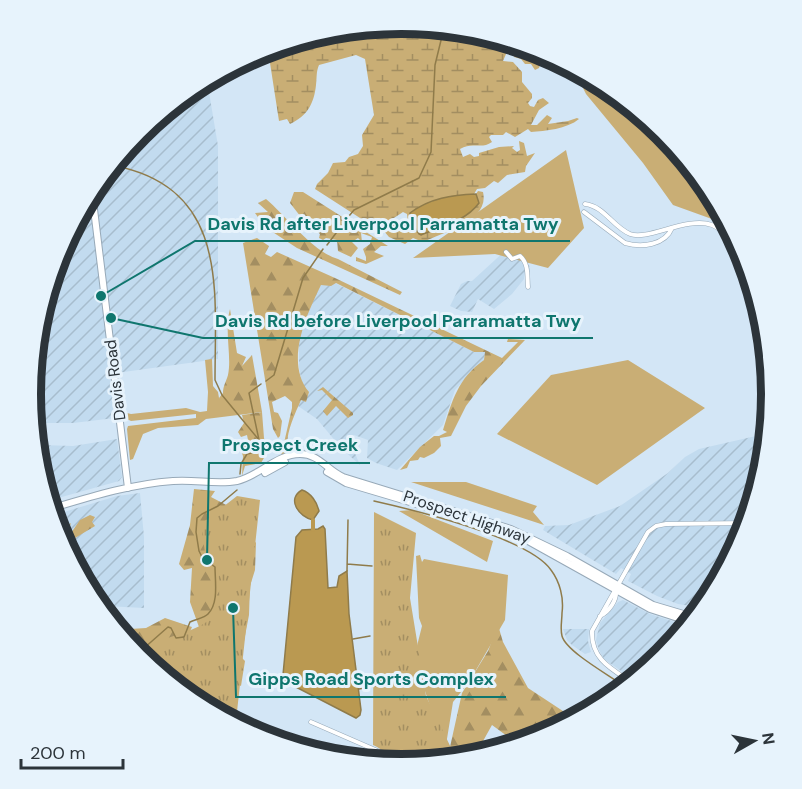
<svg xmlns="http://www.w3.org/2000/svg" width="802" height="789" viewBox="0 0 802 789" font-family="'DM Sans',sans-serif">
	<defs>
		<pattern id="industrial-furrows" width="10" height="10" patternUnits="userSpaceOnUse" patternTransform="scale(1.5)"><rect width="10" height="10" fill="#c2dbef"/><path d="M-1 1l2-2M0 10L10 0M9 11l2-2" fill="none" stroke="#a7bdce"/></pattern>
		<pattern id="forest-firs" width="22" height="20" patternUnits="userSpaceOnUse" patternTransform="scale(1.5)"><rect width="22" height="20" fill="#c9ae75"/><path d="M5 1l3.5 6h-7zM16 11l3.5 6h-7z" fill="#a38e61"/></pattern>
		<pattern id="wetland-marsh" width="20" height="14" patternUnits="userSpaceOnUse" patternTransform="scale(1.5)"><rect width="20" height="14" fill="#c9ae75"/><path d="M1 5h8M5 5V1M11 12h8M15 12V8" fill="none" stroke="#a38e61"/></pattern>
		<pattern id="park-tufts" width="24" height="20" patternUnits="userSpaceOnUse" patternTransform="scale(1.5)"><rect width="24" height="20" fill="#c9ae75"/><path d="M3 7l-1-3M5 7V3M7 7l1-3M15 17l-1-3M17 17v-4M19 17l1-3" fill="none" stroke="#a38e61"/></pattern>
	</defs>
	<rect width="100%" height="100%" fill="#d3e6f6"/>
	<path fill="url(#industrial-furrows)" d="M 208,86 L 218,146 L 218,359 L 109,374 L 115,418 L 73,423 L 36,423 L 31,394 L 59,252 L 139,132 Z
		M 507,249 L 527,260 L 530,268 L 530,272 L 525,272 L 524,279 L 512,294 L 494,309 L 478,299 L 472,312 L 461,311 L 450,306 L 461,284 L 467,281 L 472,281 Z
		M 335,283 L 474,352 L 485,352 L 484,360 L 478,365 L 455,390 L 443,425 L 397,470 L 376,463 L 367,458 L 368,440 L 354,435 L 354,451 L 360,465 L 342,449 L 317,419 L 298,406 L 301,399 L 306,402 L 299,368 L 299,340 L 305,317 L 321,285 Z
		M 756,436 L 763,436 L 743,537 L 696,607 L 678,604 L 657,596 L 628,581 L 631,574 L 621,568 L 616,574 L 543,530 L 545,526 L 569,525 L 620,506 L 668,473 L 685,457 L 699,449 Z
		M 117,439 L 122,477 L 119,481 L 51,500 L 41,445 L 73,446 Z
		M 140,493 L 144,537 L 144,608 L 105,606 L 59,536 L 54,515 L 117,496 Z
		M 623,600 L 650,614 L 684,625 L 663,657 L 631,678 L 604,659 L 599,650 L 596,640 L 600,623 L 618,602 Z
		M 563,629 L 589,629 L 588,641 L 591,652 L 585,654 L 572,645 L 567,640 Z"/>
	<path fill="#c9ae75" d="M 576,74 L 663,133 L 723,223 L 673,205 L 643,163 L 586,94 Z
		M 566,150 L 584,228 L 548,268 L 495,254 L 413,258 Z
		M 212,359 L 213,386 L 218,392 L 219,398 L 238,406 L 261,406 L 262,412 L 206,419 L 198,425 L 158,428 L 143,434 L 133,459 L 130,460 L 127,429 L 128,426 L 196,418 L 196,414 L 131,421 L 123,417 L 123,412 L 131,414 L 186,408 L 200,412 L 207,411 L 208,392 L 205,360 Z
		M 628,360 L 705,408 L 597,485 L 497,434 L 551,375 Z
		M 411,482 L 466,482 L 537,506 L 533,512 L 544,525 Z
		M 412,510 L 493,541 L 487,562 L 399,511 Z
		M 420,555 L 422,562 L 424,559 L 508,575 L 505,620 L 469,682 L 453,702 L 445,751 L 414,658 L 422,626 L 419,618 L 416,556 Z"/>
	<path fill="url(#forest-firs)" d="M 294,192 L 303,192 L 388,246 L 381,246 L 374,252 L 384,256 L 366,264 L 356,261 L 356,257 L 366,261 L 366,257 L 363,249 L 370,244 L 372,237 L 361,233 L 362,242 L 358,238 L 352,242 L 358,248 L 351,257 L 338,251 L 337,240 L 326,238 L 323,240 L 319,238 L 320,234 L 304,221 L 290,203 Z
		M 266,199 C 286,216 313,252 338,259 L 402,292 L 400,295 L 297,248 L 265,227 L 255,213 L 268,212 L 258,203 Z
		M 257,238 L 269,246 L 265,254 L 271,257 L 277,252 L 335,278 L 502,358 L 518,342 L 507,342 L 508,339 L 525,340 L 481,386 L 466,406 L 451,436 L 440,438 L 441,446 L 434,453 L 424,458 L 420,457 L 418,460 L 410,461 L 407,468 L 400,470 L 420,447 L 434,436 L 439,436 L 447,432 L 443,430 C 452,401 458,378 484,360 L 485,352 L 474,352 L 336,283 L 331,286 L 321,285 C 307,314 284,362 309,392 L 306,402 L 301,400 C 294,416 284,436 288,454 L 281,456 L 292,408 L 292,402 L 285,396 L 272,402 L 274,412 L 278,413 L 282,421 L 280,436 L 278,438 L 273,429 L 243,243 Z
		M 230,309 L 237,353 L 246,357 L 242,366 L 252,355 L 261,406 L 225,407 L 219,398 L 223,393 C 223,386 226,382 228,375 C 232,355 224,332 230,309 Z
		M 323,387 L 353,413 L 353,415 L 348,418 L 336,406 L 327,416 L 323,411 L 332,400 L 322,390 L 317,391 Z
		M 262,412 L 264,438 L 268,451 L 261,463 L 245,466 L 242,476 L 243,456 L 240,448 L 248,440 L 247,435 L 241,437 L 238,432 L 244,423 L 242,415 Z
		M 194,489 L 215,491 L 211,497 L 232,508 L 256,543 L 255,570 L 250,586 L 249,615 L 241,657 L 245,661 L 241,686 L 224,677 L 204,641 L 190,602 L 192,568 L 184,570 L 179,564 L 190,525 Z
		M 90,515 L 95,517 L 92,522 L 95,526 L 75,538 L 63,542 L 58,532 L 71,523 L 68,532 L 71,533 L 80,520 Z
		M 165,618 L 192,627 L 186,640 L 139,656 L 123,633 L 130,629 L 146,628 Z
		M 498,625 L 503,642 L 528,688 L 572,717 L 542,737 L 515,742 L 492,725 L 478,750 L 448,756 L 462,693 L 488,651 Z"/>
	<path fill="url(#wetland-marsh)" d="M 401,24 L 507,45 L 509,53 L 506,54 L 503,61 L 513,62 L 522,72 L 522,82 L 532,94 L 532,98 L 528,103 L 530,106 L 534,107 L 538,100 L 543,98 L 549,103 L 539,110 L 531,125 L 537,125 L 547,115 L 552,118 L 548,124 L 568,121 L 577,118 L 579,119 C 567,129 545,131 531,132 L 528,129 L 515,137 L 506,132 L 503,135 L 491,135 L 489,137 L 492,142 C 481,150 473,141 460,149 L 463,157 L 470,154 L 474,157 L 479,156 L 479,153 L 499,147 L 514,146 L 512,148 L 517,152 L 520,150 L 519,141 L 524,143 L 527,156 L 535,153 L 526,166 L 525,172 L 507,175 L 498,183 L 494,181 L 485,188 L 477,189 L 474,194 C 451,195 429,199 410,213 L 479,203 L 476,194 L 478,191 L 483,192 C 490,221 444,232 423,242 L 413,238 L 405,244 L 389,237 L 383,230 L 390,225 L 405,226 L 408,223 L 407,214 L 403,212 C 396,217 381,226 374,227 L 315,189 L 317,184 L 328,173 L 333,163 L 345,162 L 349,157 L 358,154 L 363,146 L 362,135 L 374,115 L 365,59 L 356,55 L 319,65 C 316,72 317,77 316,85 C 314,104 307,116 290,124 L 287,119 L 279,121 L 268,50 Z
		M 517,47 L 525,49 L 523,51 L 523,54 L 533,54 L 540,65 L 539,68 L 535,70 L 531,64 L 525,64 L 521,59 L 514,57 L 513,51 Z"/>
	<path fill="url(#park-tufts)" d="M 237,496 L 260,500 L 236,721 L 138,654 C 145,652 147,649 153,645 C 171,634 199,632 213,616 C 221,608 219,595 219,584 C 219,568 219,562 205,553 L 201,524 Z
		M 374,512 L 416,533 L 410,598 L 426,696 L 454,754 C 440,757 404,769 392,760 C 384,754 384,750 373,745 Z"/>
	<path fill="#ba9951" stroke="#8f7b4a" stroke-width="1.5" d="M 476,194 L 479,203 C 466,221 441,227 421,235 L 419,234 L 410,220 L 410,213 C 430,198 452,195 476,194 Z
		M 302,490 C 311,493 317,502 319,511 L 313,520 C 299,517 286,499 302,490 Z
		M 323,526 L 325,529 L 328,588 L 337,587 L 339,576 L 347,571 L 349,614 L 361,710 L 360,715 L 356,718 L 286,682 L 283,675 L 296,537 L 302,530 L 318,529 Z"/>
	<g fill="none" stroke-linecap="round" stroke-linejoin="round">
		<path stroke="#8f7b4a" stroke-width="1.5" d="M 116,166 C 229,189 215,291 215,380 L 222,395 L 259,440
			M 349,216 L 354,210 L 419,178 L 431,152 L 435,65 L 443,32
			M 327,245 L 346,220
			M 266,381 L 274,375 L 303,278 L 323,249
			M 240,474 L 241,464 L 247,454 L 260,451 L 263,449 L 259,440 L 249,393 L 261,384
			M 374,501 C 414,510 529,538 551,570 C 560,582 564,598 562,613 C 562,621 560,628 562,636 C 566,651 607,674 621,684
			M 347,564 L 372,566
			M 347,571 L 348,520
			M 353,639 L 370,636
			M 136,651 L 143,649 L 168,627 L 171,628 L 176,638 L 184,637 L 190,622 C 196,619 204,618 208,614 C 219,603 215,581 215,567 L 202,557 L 199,551 L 196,532 L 197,518 L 202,514 L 218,506 L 237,490
			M 359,689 L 375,686"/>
		<path stroke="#ba9951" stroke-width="4" d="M 313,520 L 313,530"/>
		<g stroke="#97a9b8" stroke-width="5">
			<path id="street" d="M 585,204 C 604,206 613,227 630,234 C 648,241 687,216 712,225 C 724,229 730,241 740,248
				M 584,212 L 625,243 C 642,248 665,245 672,228
				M 506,252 L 512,259 L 520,256 C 529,264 527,276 528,287
				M 600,616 C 609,612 617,600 616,591
				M 628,680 C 608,667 591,657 592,631 L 648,532 L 656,526 L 666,524 L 746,523
				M 311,722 L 380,752 L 388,763"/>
		</g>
		<g stroke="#97a9b8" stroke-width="8">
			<path id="secondary" d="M 93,201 L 128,488
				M 327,472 L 346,483 L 427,507
				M 265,473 L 285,462
				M 53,508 C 93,496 132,484 173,481 C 195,479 216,485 237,481 C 259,476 277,454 300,454 C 319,454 327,470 343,477 L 511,529 L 567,556 L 653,605 L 690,616
				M 465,518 L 528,541 L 650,609 L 687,621"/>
		</g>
		<use href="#street" stroke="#fff" stroke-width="4"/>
		<use href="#secondary" stroke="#fff" stroke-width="6"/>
	</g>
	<g text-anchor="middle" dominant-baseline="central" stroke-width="6" stroke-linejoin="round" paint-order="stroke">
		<g font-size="16" fill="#2c343a" stroke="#e7f3fc">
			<text transform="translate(115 380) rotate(-97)">Davis Road</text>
			<text transform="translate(467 517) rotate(19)">Prospect Highway</text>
		</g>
	</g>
	<path d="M0 0H802V789H0ZM41 394a360 360 0 1 1 720 0a360 360 0 1 1-720 0Z" fill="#e7f3fc" fill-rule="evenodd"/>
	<path fill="none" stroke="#2c343a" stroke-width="8" d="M41 394a360 360 0 1 1 720 0a360 360 0 1 1-720 0Z"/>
	<path fill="none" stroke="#0f766e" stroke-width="2" d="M101 296L195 241H570M111 318L203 338H593M207 560L209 463H370M233 608L236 697H506"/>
	<g fill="#0f766e" stroke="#e7f3fc" stroke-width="2">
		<circle cx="101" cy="296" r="6"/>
		<circle cx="111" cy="318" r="6"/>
		<circle cx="207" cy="560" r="6"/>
		<circle cx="233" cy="608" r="6"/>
	</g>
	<g font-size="18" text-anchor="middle" font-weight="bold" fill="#0f766e" stroke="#e7f3fc" stroke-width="6" stroke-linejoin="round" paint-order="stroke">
		<text x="383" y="230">Davis Rd after Liverpool Parramatta Twy</text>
		<text x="398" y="327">Davis Rd before Liverpool Parramatta Twy</text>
		<text x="290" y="451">Prospect Creek</text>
		<text x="371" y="685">Gipps Road Sports Complex</text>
	</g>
	<g transform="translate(754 741) rotate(81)" stroke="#e7f3fc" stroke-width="4.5" paint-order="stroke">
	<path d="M0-4.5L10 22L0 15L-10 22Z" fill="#2c343a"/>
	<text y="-9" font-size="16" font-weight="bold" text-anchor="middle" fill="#2c343a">N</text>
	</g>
	<path d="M21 759v9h102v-9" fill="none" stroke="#2c343a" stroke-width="3"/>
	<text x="30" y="759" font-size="18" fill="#2c343a" stroke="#e7f3fc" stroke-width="4.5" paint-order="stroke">200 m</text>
</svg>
